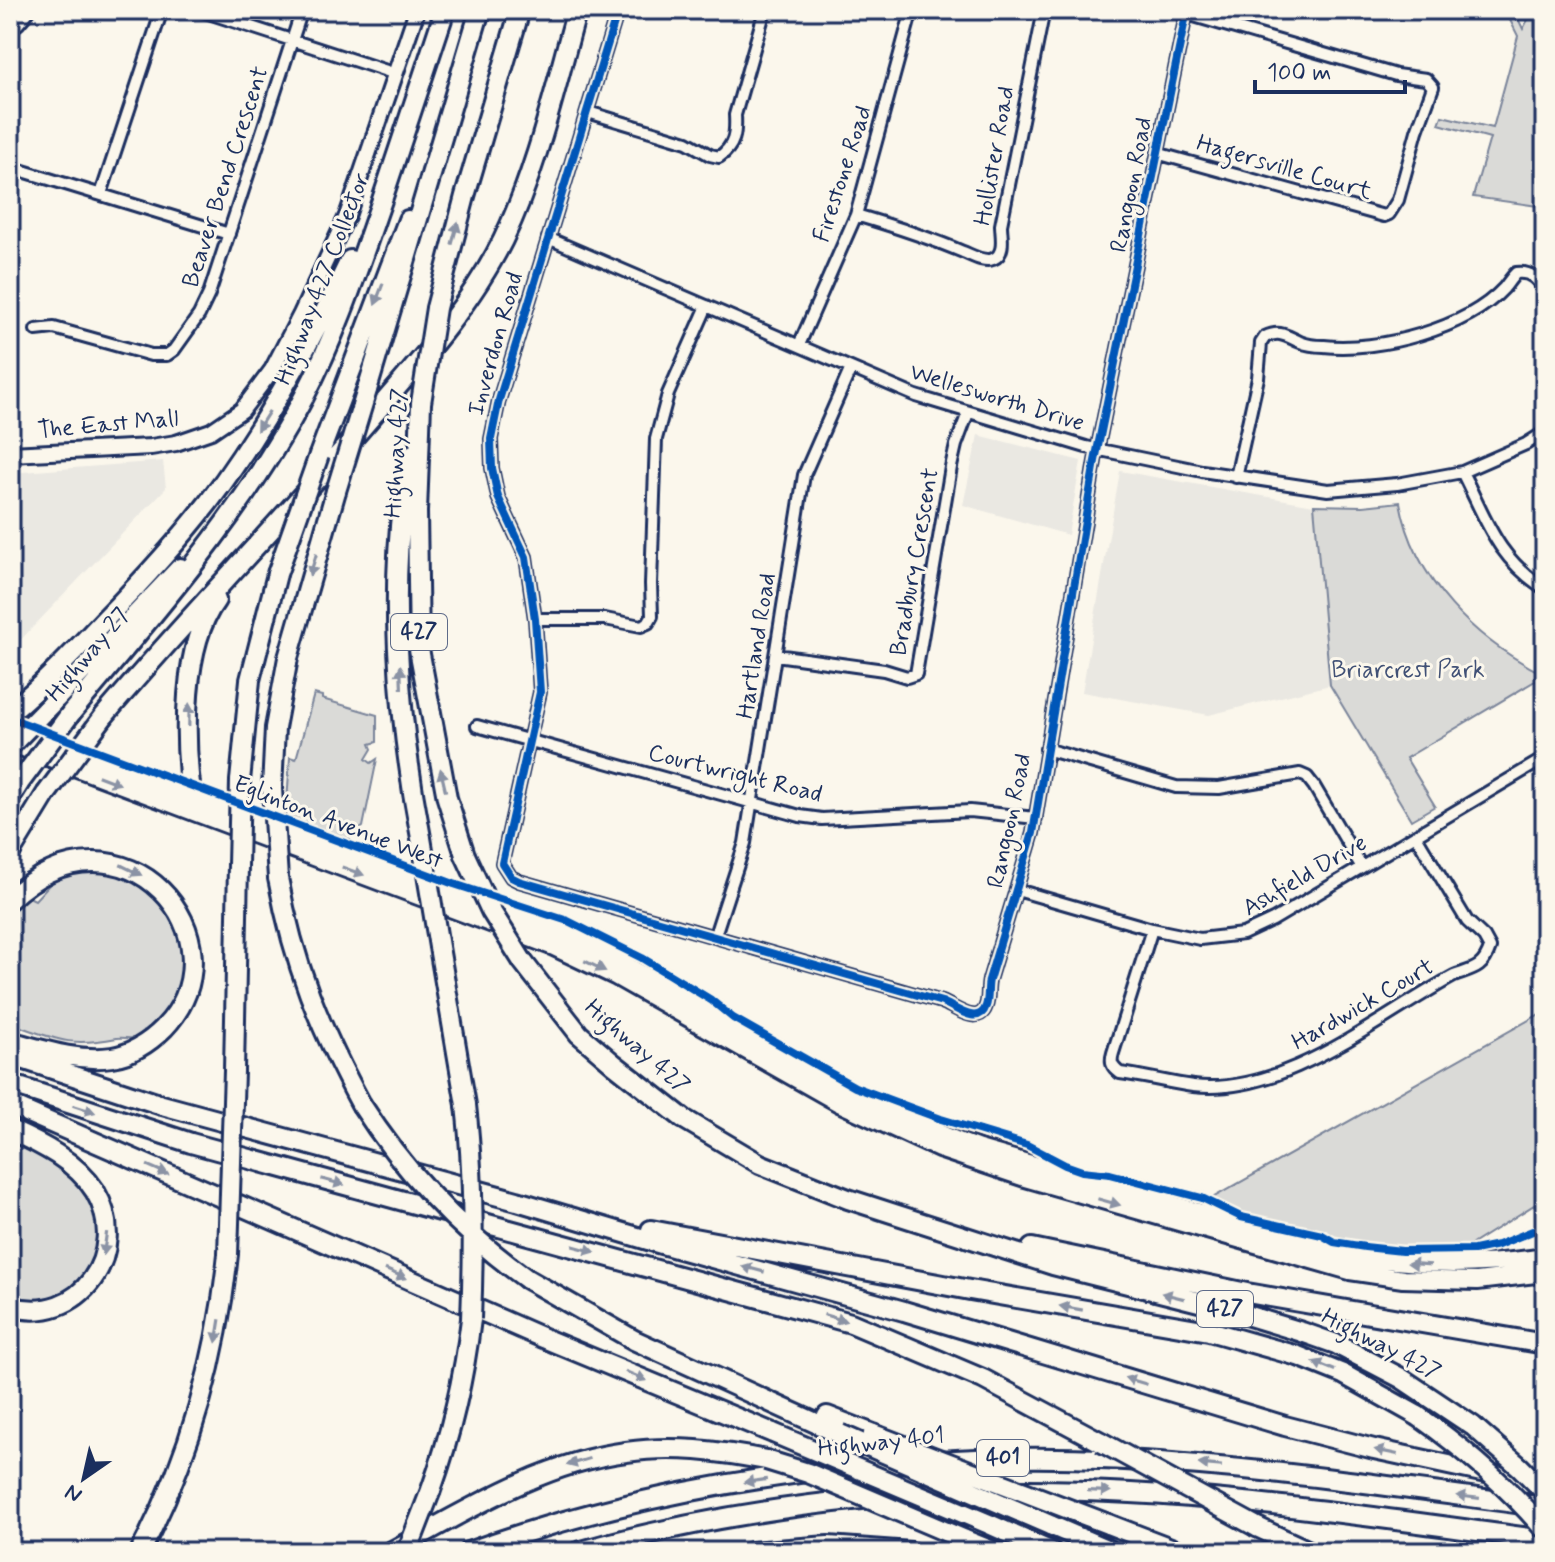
<svg xmlns="http://www.w3.org/2000/svg" width="1555" height="1562" viewBox="0 0 1555 1562" font-family="Mynerve,sans-serif">
	<rect width="100%" height="100%" fill="#fbf7ec"/>
	<filter id="ink" filterUnits="userSpaceOnUse"><feTurbulence type="fractalNoise" baseFrequency=".0125" numOctaves="2"/><feDisplacementMap in="SourceGraphic" scale="16" xChannelSelector="R" yChannelSelector="G"/><feConvolveMatrix kernelMatrix="1 2 1 2 8 2 1 2 1" color-interpolation-filters="sRGB"/></filter>
	<g filter="url(#ink)">
		<path fill="#eae8e2" d="M 978,435 L 1081,461 L 1068,535 L 963,505 Z
			M 163,461 L 166,488 L 10,651 L 10,473 Z
			M 1120,471 L 1314,505 L 1330,685 L 1209,715 L 1082,692 Z"/>
		<path fill="#dadad7" stroke="#7a849a" stroke-width="2" d="M 1505,10 L 1514,10 L 1523,29 L 1533,10 L 1545,10 L 1545,207 L 1473,197 L 1490,138 L 1439,124 L 1442,116 L 1493,128 L 1518,36 Z
			M 1400,502 C 1414,581 1476,641 1545,675 L 1406,758 L 1435,806 L 1411,820 L 1330,685 L 1314,505 L 1363,506 Z
			M 314,694 L 322,696 L 322,699 L 377,715 L 377,742 L 370,744 L 372,749 L 366,759 L 371,763 L 377,759 L 363,827 L 352,834 L 349,841 L 286,818 L 290,757 L 296,759 Z
			M 109,869 C 123,876 148,883 157,895 C 187,932 193,982 159,1019 C 153,1025 145,1036 135,1038 C 130,1039 123,1037 117,1038 C 74,1046 62,1042 21,1027 L 14,1032 L 10,1031 L 10,909 L 25,895 L 35,900 L 59,874 Z
			M 1545,1011 L 1545,1198 L 1469,1246 L 1454,1247 L 1403,1247 L 1340,1239 L 1275,1221 L 1243,1215 L 1209,1200 Z
			M 876,1097 L 953,1127 L 1031,1149 L 1061,1166 L 1085,1174 L 1106,1175 L 1196,1200 L 1206,1209 L 982,1145 Z
			M 10,1137 C 37,1151 67,1164 86,1190 C 93,1201 96,1212 97,1225 C 97,1232 100,1242 98,1250 C 88,1288 47,1309 10,1297 Z"/>
		<g fill="none" stroke-linecap="round" stroke-linejoin="round">
			<g stroke="#1b2f5e" stroke-width="16">
				<path id="street" d="M 199,10 L 396,74
					M 618,10 L 499,400 L 491,439 L 492,468 L 498,497 L 526,557 L 535,619 L 540,692 L 502,863 L 511,877 L 519,881 L 942,1002 C 955,1007 979,1027 986,1006 C 989,998 987,989 989,980 L 1033,833 L 1095,461 L 1187,10
					M 18,24 L 30,10
					M 588,112 L 687,142 L 710,155 L 719,157 C 735,146 736,133 735,115 L 765,10
					M 1160,154 L 1384,216 L 1389,214 L 1398,200 L 1417,131 L 1433,87 L 1426,79 L 1396,75 L 1187,14
					M 10,167 L 229,234
					M 101,194 L 162,10
					M 856,215 C 893,226 928,237 963,252 C 971,255 984,263 993,259 C 1006,254 1001,235 1001,225 L 1044,10
					M 548,238 L 916,396 L 1086,447 L 1202,471 L 1328,490 L 1397,484 L 1462,472 L 1526,444 L 1545,432
					M 36,330 L 54,328 L 151,355 L 167,355 L 174,350 L 199,315 L 209,294 L 302,10
					M 799,345 L 856,215 L 912,10
					M 1462,472 C 1487,521 1496,557 1545,589
					M 1236,477 L 1258,378 L 1261,343 L 1265,337 C 1280,330 1286,336 1300,342 C 1307,345 1316,346 1324,346 C 1378,352 1466,329 1504,288 C 1508,283 1511,278 1516,273 C 1531,271 1537,279 1545,291
					M 535,619 L 605,619 L 641,626 L 648,623 L 652,616 L 651,584 L 656,439 L 668,394 L 707,306
					M 776,655 L 884,670 L 907,677 L 916,674 L 951,467 L 956,445 L 968,413
					M 477,726 L 800,816 L 822,819 L 970,811 L 1036,818
					M 1046,749 L 1176,787 L 1219,788 L 1300,774 L 1307,777 L 1314,786 L 1361,866
					M 1017,890 L 1152,929 L 1200,939 L 1243,934 L 1273,920 L 1545,758
					M 1152,929 L 1113,1053 C 1110,1063 1112,1067 1120,1073 C 1145,1076 1169,1083 1193,1086 C 1284,1097 1378,1017 1454,976 C 1473,969 1483,969 1490,948 L 1484,937 L 1467,921 L 1416,836
					M 715,935 L 745,843 L 804,475 L 851,368"/>
			</g>
			<g stroke="#1b2f5e" stroke-width="20">
				<path id="secondary" d="M 10,454 L 151,447 L 176,443 L 211,431 L 242,410 L 272,370 L 301,314 L 347,216 L 417,10"/>
			</g>
			<g stroke="#1b2f5e" stroke-width="22">
				<path id="primary" d="M 10,726 L 561,933 L 604,953 C 728,1022 846,1100 979,1149 L 1348,1255 C 1417,1266 1476,1267 1545,1257
					M 10,743 L 554,947 L 615,976 L 839,1103 L 939,1149 L 1025,1178 L 1350,1271 L 1403,1279 L 1477,1281 L 1545,1273"/>
			</g>
			<g stroke="#1b2f5e" stroke-width="24">
				<path id="highway" d="M 436,308 L 465,196 L 520,10
					M 367,390 L 480,10
					M 421,403 L 417,512 L 419,649 L 447,798 L 465,855
					M 319,455 L 408,220
					M 410,455 C 386,575 398,719 421,838
					M 52,703 L 180,568
					M 10,712 C 45,683 75,651 106,618 C 142,581 176,544 208,503 C 264,429 310,344 350,260
					M 71,713 C 155,612 243,514 304,397 C 337,334 359,266 382,200 C 403,137 424,73 445,10
					M 104,716 C 191,613 286,517 374,414 C 421,360 471,304 503,240 C 538,167 555,87 577,10
					M 240,781 L 250,680 L 277,574
					M 272,789 L 275,728 L 288,658 L 336,491
					M 191,793 C 184,738 182,646 216,600
					M 10,798 L 20,782
					M 10,853 L 46,794
					M 278,878 C 294,966 319,1026 361,1104
					M 10,899 C 123,793 249,939 164,1028 C 150,1042 132,1054 112,1057 C 78,1062 43,1050 10,1041
					M 439,947 L 466,1105
					M 523,962 L 579,1034 L 614,1064 L 684,1119 L 760,1164 L 848,1199 L 1053,1265 L 1223,1308 L 1302,1332 L 1336,1344 L 1401,1378 L 1473,1426
					M 10,1055 L 162,1105 L 517,1201 L 661,1244 L 904,1311 L 1285,1426 L 1374,1449 L 1542,1485
					M 234,1071 L 238,865
					M 10,1084 L 191,1143 L 851,1323 L 983,1379 L 1101,1442
					M 10,1105 L 541,1337 L 773,1433
					M 10,1130 C 41,1144 76,1161 95,1191 C 131,1252 80,1327 10,1306
					M 651,1230 L 970,1290 L 1209,1331 L 1298,1356 L 1343,1374 L 1418,1416
					M 1032,1248 L 1247,1293 L 1545,1344
					M 527,1279 L 634,1340 L 840,1434
					M 827,1416 L 873,1434
					M 939,1461 C 1142,1447 1344,1481 1545,1507
					M 431,1490 C 451,1434 464,1378 471,1319
					M 1020,1490 C 1196,1489 1370,1517 1545,1540
					M 989,1524 L 1052,1552
					M 1108,1524 L 1181,1552
					M 1050,1525 L 1113,1552
					M 1257,1527 L 1311,1552
					M 963,1539 L 995,1552
					M 140,1552 C 190,1458 217,1359 228,1254
					M 390,1552 C 464,1512 541,1463 626,1452 C 673,1445 719,1451 766,1460
					M 468,1552 C 605,1502 764,1472 909,1462
					M 578,1552 C 707,1515 840,1497 974,1491
					M 751,1552 L 828,1546 L 911,1552"/>
			</g>
			<use href="#street" stroke="#fbf7ec" stroke-width="10"/>
			<use href="#secondary" stroke="#fbf7ec" stroke-width="14"/>
			<use href="#primary" stroke="#fbf7ec" stroke-width="16"/>
			<use href="#highway" stroke="#fbf7ec" stroke-width="18"/>
			<g stroke="#1b2f5e" stroke-width="24" stroke-linecap="butt">
				<path id="highway-bridge" d="M 421,403 L 436,308
					M 336,491 L 367,390
					M 277,574 L 319,455
					M 10,746 L 52,703
					M 20,782 L 71,713
					M 272,789 L 278,878
					M 46,794 L 104,716
					M 421,838 L 439,947
					M 465,855 L 491,911 L 523,962
					M 238,865 L 240,781
					M 361,1104 C 405,1173 460,1231 527,1279
					M 466,1105 C 474,1177 474,1247 471,1319
					M 228,1254 L 234,1071
					M 1418,1416 C 1465,1449 1507,1486 1545,1530
					M 1473,1426 L 1520,1467 L 1545,1492
					M 773,1433 L 989,1524
					M 840,1434 L 1050,1525
					M 873,1434 L 1108,1524
					M 1101,1442 L 1257,1527
					M 766,1460 L 808,1473 L 963,1539
					M 407,1552 L 431,1490"/>
			</g>
			<use href="#highway-bridge" stroke="#fbf7ec" stroke-width="18"/>
			<g stroke="#fbf7ec" stroke-width="13">
				<path id="cycleway" d="M 618,10 L 499,400 L 491,439 L 492,468 L 498,497 L 526,557 L 535,619 L 540,692 L 502,863 L 511,877 L 519,881 L 942,1002 C 955,1007 979,1027 986,1006 C 989,998 987,989 989,980 L 1033,833 L 1095,461 L 1187,10
					M 10,718 L 454,884 L 568,921 L 642,958 L 711,1000 L 733,1018 L 855,1087 L 941,1119 L 1027,1145 L 1065,1165 L 1082,1171 L 1110,1174 L 1202,1198 L 1241,1217 L 1322,1235 L 1334,1242 L 1365,1247 L 1402,1251 L 1474,1250 L 1498,1245 L 1545,1226"/>
			</g>
			<use href="#cycleway" stroke="#0057b8" stroke-width="8"/>
		</g>
		<defs><path id="oneway-solid" d="M-6-.8H1V-3.2L6.5 0L1 3.2V.8H-6Z" transform="scale(2)"/></defs>
		<g fill="#8b93a5">
			<use href="#oneway-solid" transform="translate(455 233) rotate(-75)"/>
			<use href="#oneway-solid" transform="translate(379 294) rotate(111)"/>
			<use href="#oneway-solid" transform="translate(263 421) rotate(122)"/>
			<use href="#oneway-solid" transform="translate(313 565) rotate(107)"/>
			<use href="#oneway-solid" transform="translate(401 677) rotate(-92)"/>
			<use href="#oneway-solid" transform="translate(189 715) rotate(-89)"/>
			<use href="#oneway-solid" transform="translate(109 780) rotate(21)"/>
			<use href="#oneway-solid" transform="translate(443 780) rotate(-103)"/>
			<use href="#oneway-solid" transform="translate(131 870) rotate(26)"/>
			<use href="#oneway-solid" transform="translate(353 871) rotate(20)"/>
			<use href="#oneway-solid" transform="translate(595 966) rotate(26)"/>
			<use href="#oneway-solid" transform="translate(84 1109) rotate(18)"/>
			<use href="#oneway-solid" transform="translate(158 1170) rotate(24)"/>
			<use href="#oneway-solid" transform="translate(333 1182) rotate(15)"/>
			<use href="#oneway-solid" transform="translate(1109 1202) rotate(16)"/>
			<use href="#oneway-solid" transform="translate(105 1244) rotate(98)"/>
			<use href="#oneway-solid" transform="translate(584 1249) rotate(15)"/>
			<use href="#oneway-solid" transform="translate(1419 1264) rotate(-176)"/>
			<use href="#oneway-solid" transform="translate(753 1269) rotate(-165)"/>
			<use href="#oneway-solid" transform="translate(396 1274) rotate(23)"/>
			<use href="#oneway-solid" transform="translate(1173 1296) rotate(-166)"/>
			<use href="#oneway-solid" transform="translate(1071 1308) rotate(-170)"/>
			<use href="#oneway-solid" transform="translate(835 1318) rotate(17)"/>
			<use href="#oneway-solid" transform="translate(218 1331) rotate(99)"/>
			<use href="#oneway-solid" transform="translate(1324 1366) rotate(-158)"/>
			<use href="#oneway-solid" transform="translate(636 1376) rotate(23)"/>
			<use href="#oneway-solid" transform="translate(1136 1381) rotate(-163)"/>
			<use href="#oneway-solid" transform="translate(1386 1452) rotate(-168)"/>
			<use href="#oneway-solid" transform="translate(578 1462) rotate(163)"/>
			<use href="#oneway-solid" transform="translate(1210 1465) rotate(-175)"/>
			<use href="#oneway-solid" transform="translate(755 1481) rotate(172)"/>
			<use href="#oneway-solid" transform="translate(1099 1491) rotate(2)"/>
			<use href="#oneway-solid" transform="translate(1468 1497) rotate(-173)"/>
		</g>
	</g>
	<g text-anchor="middle" dominant-baseline="central" stroke-width="6" stroke-linejoin="round" paint-order="stroke">
		<g fill="#fbf7ec" stroke="#5e6b89" stroke-width="2">
			<rect x="391" y="614" width="56" height="36" rx="6"/>
			<rect x="1197" y="1291" width="56" height="36" rx="6"/>
			<rect x="977" y="1440" width="52" height="36" rx="6"/>
		</g>
		<g font-size="22" font-weight="bold" fill="#1b2f5e">
			<text x="419" y="632">427</text>
			<text x="1225" y="1309">427</text>
			<text x="1003" y="1458">401</text>
		</g>
		<g font-size="24" fill="#1b2f5e" stroke="#fbf7ec">
			<text transform="translate(995 156) rotate(-80)">Hollister Road</text>
			<text transform="translate(1284 168) rotate(16)">Hagersville Court</text>
			<text transform="translate(843 174) rotate(-72)">Firestone Road</text>
			<text transform="translate(226 177) rotate(-72)">Beaver Bend Crescent</text>
			<text transform="translate(1132 185) rotate(-79)">Rangoon Road</text>
			<text transform="translate(323 279) rotate(-69)">Highway 427 Collector</text>
			<text transform="translate(496 344) rotate(-74)">Inverdon Road</text>
			<text transform="translate(997 398) rotate(17)">Wellesworth Drive</text>
			<text transform="translate(108 425) rotate(-5)">The East Mall</text>
			<text transform="translate(397 453) rotate(-87)">Highway 427</text>
			<text transform="translate(915 562) rotate(-80)">Bradbury Crescent</text>
			<text transform="translate(757 646) rotate(-81)">Hartland Road</text>
			<text transform="translate(88 655) rotate(-50)">Highway 27</text>
			<text transform="translate(735 774) rotate(14)">Courtwright Road</text>
			<text transform="translate(1010 821) rotate(-78)">Rangoon Road</text>
			<text transform="translate(338 823) rotate(21)">Eglinton Avenue West</text>
			<text transform="translate(1305 876) rotate(-30)">Ashfield Drive</text>
			<text transform="translate(1363 1005) rotate(-30)">Hardwick Court</text>
			<text transform="translate(637 1047) rotate(41)">Highway 427</text>
			<text transform="translate(1381 1345) rotate(27)">Highway 427</text>
			<text transform="translate(881 1443) rotate(-6)">Highway 401</text>
		</g>
		<g font-size="24" fill="#415176" stroke="#fbf7ec">
			<text x="1408" y="670">Briarcrest Park</text>
		</g>
	</g>
	<rect width="1555" height="1562" fill="none" stroke="#fbf7ec" stroke-width="40"/>
	<rect x="20" y="20" width="1515" height="1522" fill="none" stroke="#1b2f5e" stroke-width="3" filter="url(#ink)"/>
	<g transform="translate(84 1478) rotate(214)" stroke="#fbf7ec" stroke-width="6" paint-order="stroke">
	<path d="M0-6L14 30L0 20L-14 30Z" fill="#1b2f5e"/>
	<text y="-12" font-size="22" font-weight="bold" text-anchor="middle" fill="#1b2f5e">N</text>
	</g>
	<path d="M1255 80v12h150v-12" fill="none" stroke="#1b2f5e" stroke-width="4"/>
	<text x="1267" y="80" font-size="24" fill="#1b2f5e" stroke="#fbf7ec" stroke-width="6" paint-order="stroke">100 m</text>
</svg>
